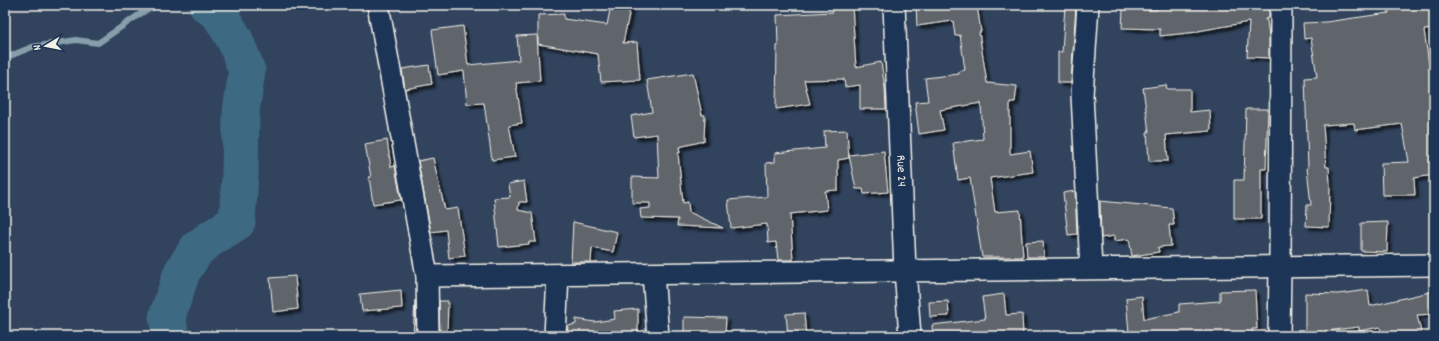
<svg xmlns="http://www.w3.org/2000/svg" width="1439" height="341" viewBox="0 0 1439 341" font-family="Dekko,sans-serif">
	<defs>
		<filter id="shadow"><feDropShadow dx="3.5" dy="3.5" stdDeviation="1" flood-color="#0009"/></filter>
	</defs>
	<rect width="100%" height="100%" fill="#31435d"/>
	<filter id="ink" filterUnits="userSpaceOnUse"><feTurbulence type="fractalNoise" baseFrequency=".025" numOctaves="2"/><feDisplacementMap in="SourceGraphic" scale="8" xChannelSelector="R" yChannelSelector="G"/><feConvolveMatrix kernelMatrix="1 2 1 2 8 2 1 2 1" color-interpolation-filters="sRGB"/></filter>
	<g filter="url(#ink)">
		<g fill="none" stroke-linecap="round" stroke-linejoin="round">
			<path stroke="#869fab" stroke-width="6" d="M 5,58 L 32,47 L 76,40 L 98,43 L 143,12 L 158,5"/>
			<path stroke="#3d6982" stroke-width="37" d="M 171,336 L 167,317 L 182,272 L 197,249 L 210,239 L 237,222 L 240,176 L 241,112 L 247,71 L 235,40 L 219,13 L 207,5"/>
		</g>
		<path fill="#61656c" stroke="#f4f1e8" filter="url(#shadow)" d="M 611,5 L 631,5 L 623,43 L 637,42 L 640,80 L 601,82 L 598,54 L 538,44 L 538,15 L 564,14 L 564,19 L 607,25 Z
			M 832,5 L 852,5 L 856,67 L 881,62 L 885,88 L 886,109 L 860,109 L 860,85 L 845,87 L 844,79 L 804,80 L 810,104 L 776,109 L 777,45 L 778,46 L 777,15 L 833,12 Z
			M 916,5 L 977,5 L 981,32 L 979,32 L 987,83 L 1017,86 L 1015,102 L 1010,102 L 1010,154 L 1030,151 L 1033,172 L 990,178 L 995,212 L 1020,210 L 1023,257 L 982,257 L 970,178 L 958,180 L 953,143 L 983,139 L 981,103 L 940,110 L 944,130 L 919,134 L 915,102 L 928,101 L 925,78 L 959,74 L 959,71 L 965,70 L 960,35 L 955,36 L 953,21 L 917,26 Z
			M 1065,5 L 1076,5 L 1071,83 L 1058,83 L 1058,52 L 1062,52 Z
			M 1156,5 L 1269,5 L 1269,18 L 1265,19 L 1265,20 L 1267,20 L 1269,37 L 1269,58 L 1247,57 L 1249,22 L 1198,31 L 1198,32 L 1160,36 L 1160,29 L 1122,28 L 1123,9 L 1157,10 Z
			M 1388,5 L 1434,5 L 1434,29 L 1424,30 L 1429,64 L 1430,63 L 1434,80 L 1434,175 L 1414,178 L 1415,195 L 1382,195 L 1381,163 L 1409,162 L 1402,124 L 1355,130 L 1354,123 L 1323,125 L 1326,167 L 1329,167 L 1330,185 L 1329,227 L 1306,226 L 1307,205 L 1311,205 L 1307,168 L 1308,168 L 1305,78 L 1317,77 L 1311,38 L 1304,39 L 1303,23 L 1326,22 L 1389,13 Z
			M 463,26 L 468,65 L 519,60 L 517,36 L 537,35 L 540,81 L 516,83 L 522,123 L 509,125 L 515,157 L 492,160 L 484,103 L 467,104 L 464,71 L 438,75 L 432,30 Z
			M 429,65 L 432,84 L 405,89 L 402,69 Z
			M 693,73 L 702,115 L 705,115 L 704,141 L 679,147 L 680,153 L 678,153 L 683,203 L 688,202 L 689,212 L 723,228 L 677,226 L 678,219 L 641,218 L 640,209 L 650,208 L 650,203 L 632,203 L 632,177 L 659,178 L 657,134 L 634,137 L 631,116 L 652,112 L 647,80 Z
			M 1166,85 L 1167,89 L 1190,89 L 1190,112 L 1210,110 L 1211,131 L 1166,135 L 1168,161 L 1149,161 L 1147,132 L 1149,132 L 1143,88 Z
			M 1246,109 L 1268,109 L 1266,169 L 1261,169 L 1261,219 L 1234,219 L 1234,180 L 1244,180 Z
			M 847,130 L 849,158 L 838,160 L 838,190 L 825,191 L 827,210 L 790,214 L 793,260 L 778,260 L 776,242 L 768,243 L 767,224 L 731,228 L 728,200 L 767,197 L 766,163 L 775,162 L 775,153 L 825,148 L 824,131 Z
			M 387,140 L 391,167 L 395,166 L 401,200 L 373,204 L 369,177 L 371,177 L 365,144 Z
			M 884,151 L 888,192 L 864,194 L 863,189 L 856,189 L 849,155 Z
			M 433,158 L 445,210 L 458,208 L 465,256 L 449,258 L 446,230 L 431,232 L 418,161 Z
			M 524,181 L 527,202 L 519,202 L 518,210 L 532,213 L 536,242 L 529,242 L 529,244 L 499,247 L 494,198 L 510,197 L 508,184 Z
			M 1075,191 L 1077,234 L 1068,235 L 1063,193 Z
			M 1100,201 L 1172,208 L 1174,225 L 1169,225 L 1171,246 L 1158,247 L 1159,252 L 1132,256 L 1129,239 L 1114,241 L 1114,236 L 1101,238 Z
			M 573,222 L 617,232 L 613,252 L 592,248 L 591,262 L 571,262 Z
			M 1388,222 L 1387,252 L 1361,251 L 1361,223 Z
			M 1043,241 L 1044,257 L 1027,257 L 1026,242 Z
			M 295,276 L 298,309 L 273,312 L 270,278 Z
			M 401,290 L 402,308 L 362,311 L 360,294 Z
			M 1255,290 L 1257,329 L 1252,329 L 1254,336 L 1131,336 L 1131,333 L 1129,333 L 1126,298 L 1142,296 L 1144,319 L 1179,312 L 1179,304 L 1220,301 L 1220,291 Z
			M 1368,290 L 1370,306 L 1434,291 L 1434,314 L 1417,315 L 1422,336 L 1382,336 L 1380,327 L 1359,331 L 1359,327 L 1325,331 L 1325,336 L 1305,336 L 1305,293 L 1338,294 Z
			M 1004,294 L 1006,315 L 1022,314 L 1023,336 L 933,336 L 932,325 L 985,319 L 982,297 Z
			M 415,300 L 416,336 L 413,336 Z
			M 439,301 L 448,301 L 447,336 L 440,336 Z
			M 948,301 L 949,316 L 930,317 L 929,302 Z
			M 638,309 L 638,336 L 567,336 L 568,326 L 576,324 L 576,319 L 595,322 L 615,319 L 614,311 Z
			M 804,313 L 806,336 L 788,336 L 786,314 Z
			M 684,317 L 726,318 L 725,336 L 684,336 Z"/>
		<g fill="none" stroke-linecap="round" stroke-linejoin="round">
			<g stroke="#f4f1e8" stroke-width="24">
				<g id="minor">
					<path d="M 378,5 L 427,276 L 428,336"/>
					<path id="s1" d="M 894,5 L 905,270 L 910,336"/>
					<path d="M 1088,5 L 1082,95 L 1091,268"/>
					<path d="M 653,274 L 658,336"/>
					<path d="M 427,276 L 1434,265"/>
					<path d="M 555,336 L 558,275"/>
					<path d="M 1279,336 L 1280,267 L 1281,5"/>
				</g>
			</g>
			<use href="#minor" stroke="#1d3557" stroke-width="21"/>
		</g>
	</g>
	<g text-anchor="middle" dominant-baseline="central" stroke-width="4" stroke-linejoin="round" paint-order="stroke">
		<g font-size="13" fill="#f4f1e8" stroke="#1d3557">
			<text stroke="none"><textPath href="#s1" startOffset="166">Rue 24</textPath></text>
		</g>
	</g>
	<rect width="1439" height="341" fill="none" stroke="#1d3557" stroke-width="20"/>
	<rect x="10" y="10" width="1419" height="321" fill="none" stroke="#f4f1e8" stroke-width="1.5" filter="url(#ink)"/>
	<g transform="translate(46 46) rotate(260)" stroke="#1d3557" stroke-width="3" paint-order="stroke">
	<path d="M0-3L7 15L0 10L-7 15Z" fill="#f4f1e8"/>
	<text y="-6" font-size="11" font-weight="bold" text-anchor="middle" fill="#f4f1e8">N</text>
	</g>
</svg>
